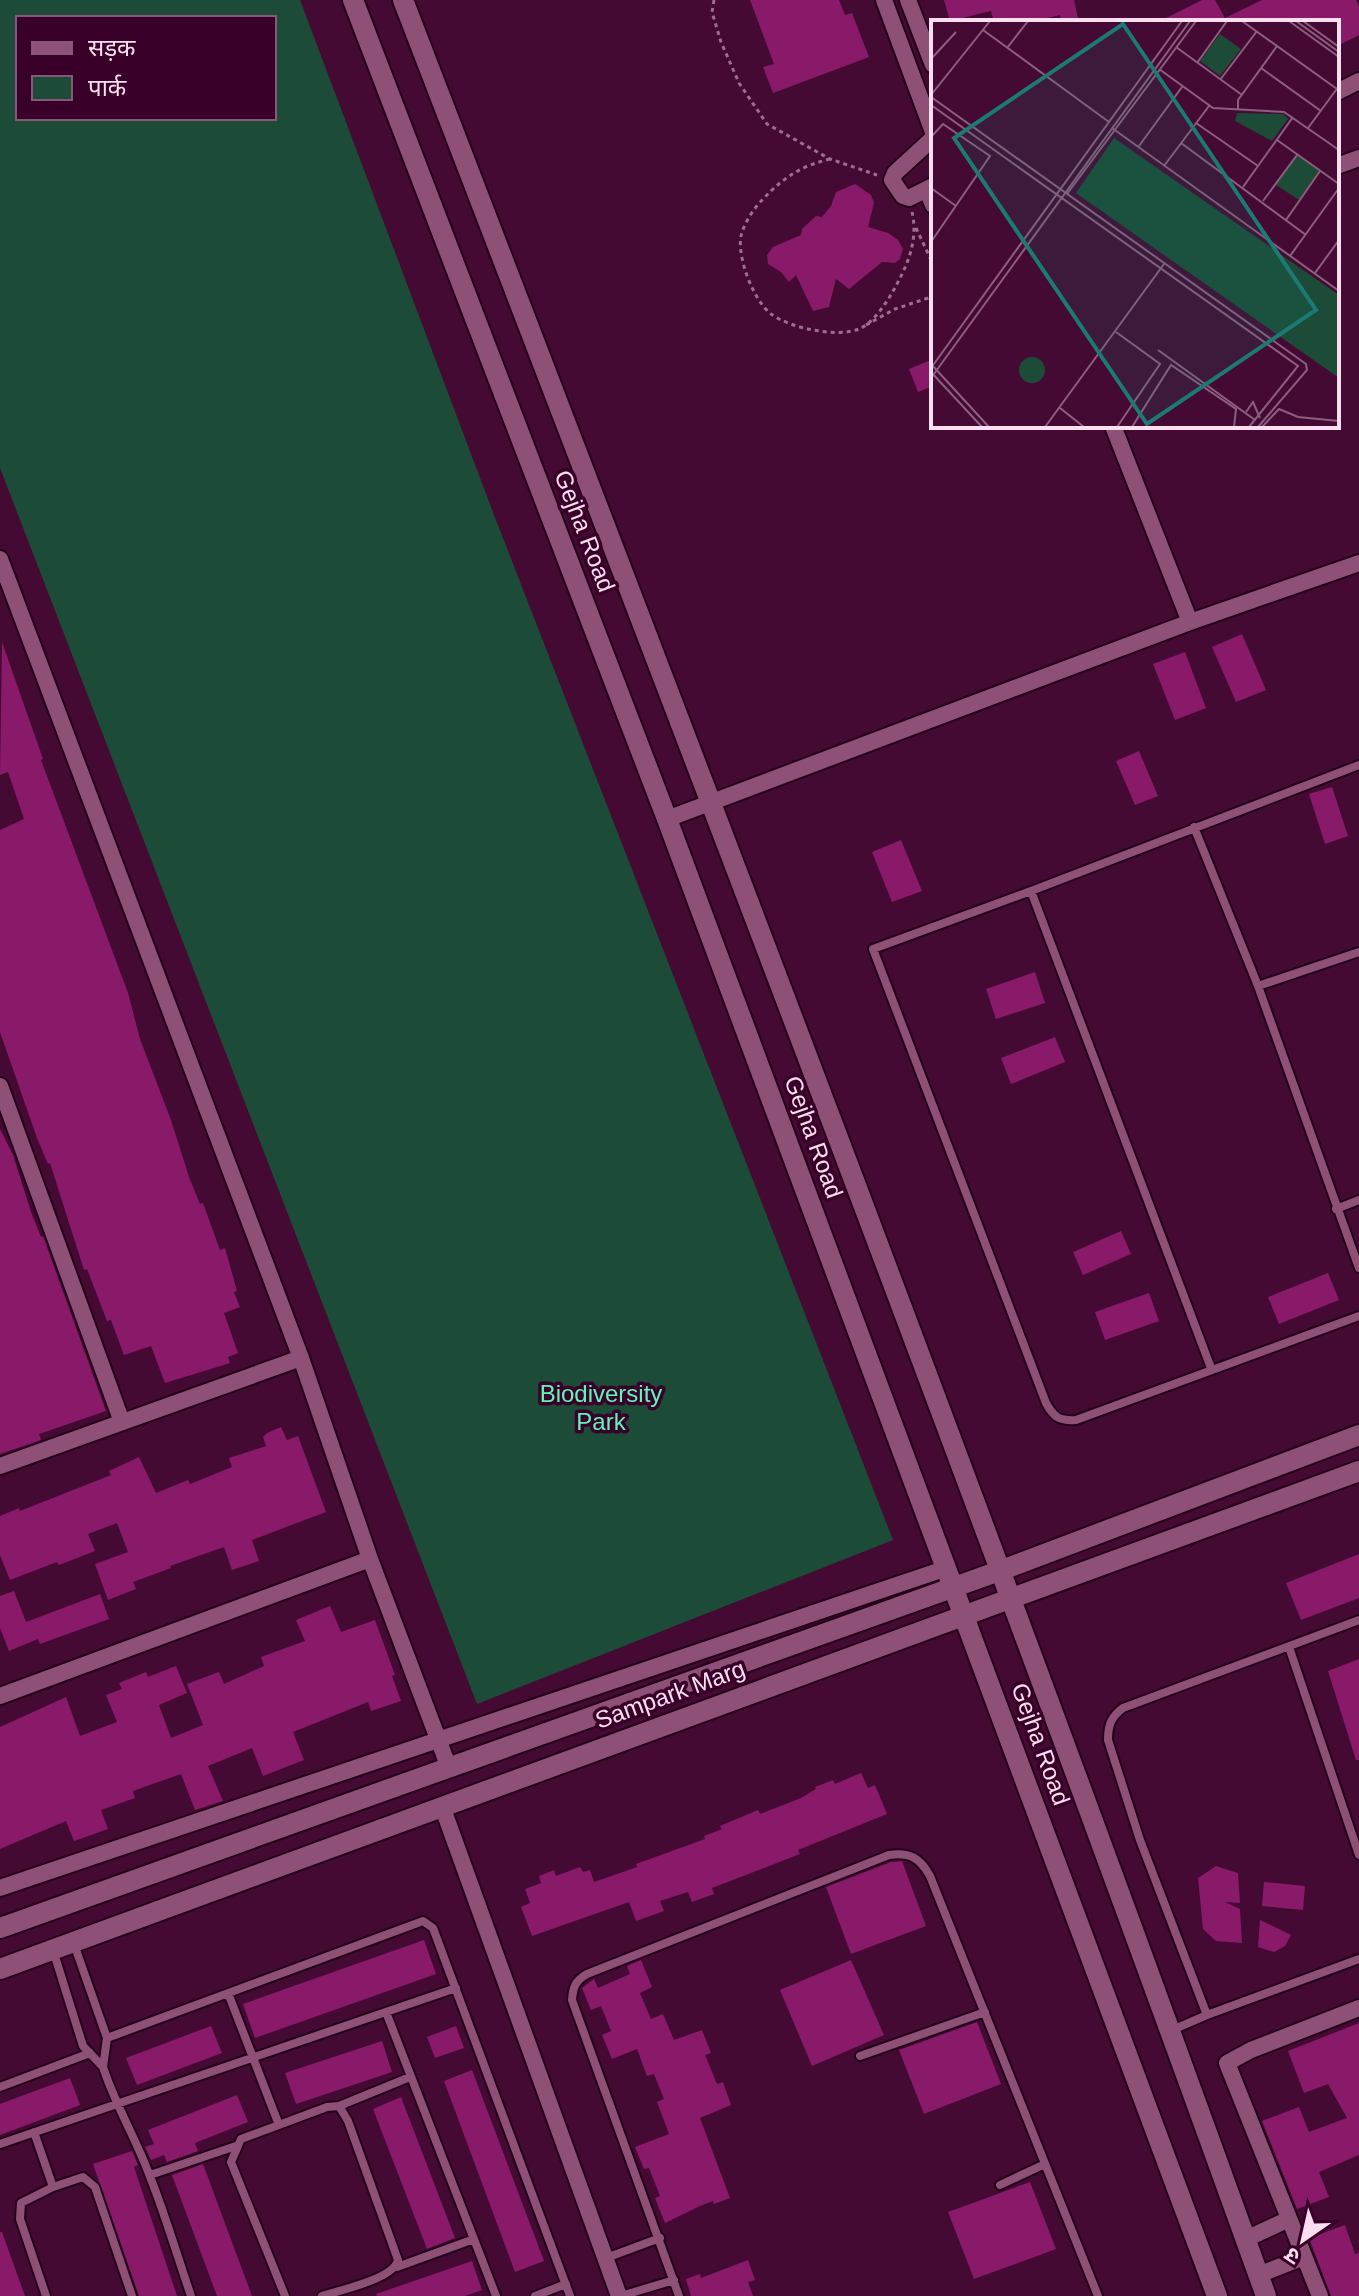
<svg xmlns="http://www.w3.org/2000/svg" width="1359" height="2296" viewBox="0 0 1359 2296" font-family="Helvetica,'Noto Sans Devanagari',sans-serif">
	<rect width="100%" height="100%" fill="#440a33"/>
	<path fill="#1c4c37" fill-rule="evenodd" d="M 0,0 L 300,0 L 494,515 L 893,1540 L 477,1704 L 0,468 ZM 18,18 L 274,18 L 274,118 L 18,118 Z"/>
	<path fill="#891a6a" d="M 750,0 L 839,0 L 845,15 L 852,13 L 869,57 L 773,93 L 763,67 L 774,64 Z
		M 944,0 L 1074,0 L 1078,18 L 1061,22 L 1060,15 L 1031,22 L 994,22 L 991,11 L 950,21 Z
		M 1202,0 L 1215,0 L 1225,18 L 1262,0 L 1356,0 L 1359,7 L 1359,35 L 1337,46 L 1337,22 L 1158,22 Z
		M 855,184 L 871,195 L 874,203 L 868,227 L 888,233 L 898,240 L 903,249 L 900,259 L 895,263 L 882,262 L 849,289 L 836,279 L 829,307 L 813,311 L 796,275 L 789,282 L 781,272 L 768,264 L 767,255 L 773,247 L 801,235 L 802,229 L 816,216 L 822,217 L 831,206 L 836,192 Z
		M 933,359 L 933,386 L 918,392 L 909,369 Z
		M 1242,634 L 1266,690 L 1236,702 L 1212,647 Z
		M 2,642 L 43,759 L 41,760 L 128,993 L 140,1039 L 171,1120 L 189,1177 L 200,1204 L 203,1203 L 220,1250 L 225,1248 L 237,1291 L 234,1292 L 240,1307 L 224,1313 L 238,1353 L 228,1357 L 230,1363 L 165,1383 L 151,1346 L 124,1355 L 111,1320 L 107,1321 L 87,1269 L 84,1270 L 50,1163 L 48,1164 L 37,1138 L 0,1032 L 0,830 L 24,819 L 8,772 L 0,775 Z
		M 1185,652 L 1206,708 L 1175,720 L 1153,664 Z
		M 1139,751 L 1158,796 L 1135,805 L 1116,761 Z
		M 1332,787 L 1348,836 L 1325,844 L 1309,794 Z
		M 901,840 L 922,891 L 892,902 L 872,852 Z
		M 1035,972 L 1045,1003 L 996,1019 L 986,989 Z
		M 1055,1037 L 1065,1062 L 1011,1084 L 1001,1058 Z
		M 0,1129 L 13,1155 L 31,1212 L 41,1237 L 43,1236 L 106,1411 L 39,1434 L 41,1440 L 0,1454 Z
		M 1121,1231 L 1131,1254 L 1083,1275 L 1073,1252 Z
		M 1328,1273 L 1339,1300 L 1279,1324 L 1268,1297 Z
		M 1149,1293 L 1159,1321 L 1105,1340 L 1095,1312 Z
		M 281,1427 L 287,1440 L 298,1436 L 326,1512 L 252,1540 L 259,1561 L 232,1570 L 224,1547 L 170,1566 L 171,1568 L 133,1582 L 136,1589 L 108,1600 L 95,1564 L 128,1552 L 117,1523 L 88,1534 L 95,1551 L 59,1565 L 57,1562 L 10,1580 L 0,1555 L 0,1516 L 19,1508 L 20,1511 L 111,1475 L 109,1471 L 139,1457 L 156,1493 L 188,1480 L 190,1484 L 232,1467 L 229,1458 L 266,1446 L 263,1437 L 267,1433 Z
		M 1359,1554 L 1359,1598 L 1301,1620 L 1286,1583 Z
		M 14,1591 L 26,1622 L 100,1594 L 109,1619 L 40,1644 L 38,1639 L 9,1651 L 0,1628 L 0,1596 Z
		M 330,1606 L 341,1632 L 375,1620 L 395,1675 L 392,1676 L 401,1701 L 371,1711 L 368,1702 L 293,1732 L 304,1760 L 263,1776 L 252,1748 L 208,1766 L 223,1801 L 195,1810 L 181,1774 L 133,1791 L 135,1798 L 101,1810 L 108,1829 L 74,1841 L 66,1821 L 0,1849 L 0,1727 L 66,1697 L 80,1736 L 117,1722 L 106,1695 L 122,1689 L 119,1683 L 146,1672 L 148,1677 L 176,1666 L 187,1693 L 159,1705 L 171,1738 L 203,1725 L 187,1684 L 219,1672 L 224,1684 L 264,1666 L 261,1657 L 305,1641 L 296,1620 Z
		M 1359,1659 L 1359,1760 L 1356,1760 L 1328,1671 Z
		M 861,1773 L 868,1788 L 875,1785 L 887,1814 L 798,1850 L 800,1854 L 712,1888 L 714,1894 L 692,1902 L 688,1892 L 660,1901 L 664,1911 L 636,1921 L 629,1902 L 532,1936 L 521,1907 L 530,1903 L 525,1889 L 541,1883 L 539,1876 L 554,1870 L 556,1876 L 580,1867 L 583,1872 L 590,1870 L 594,1882 L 637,1867 L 636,1864 L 705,1839 L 704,1836 L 722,1829 L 720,1826 L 758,1810 L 760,1814 L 801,1798 L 816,1789 L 815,1787 L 833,1780 L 835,1784 Z
		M 902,1861 L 926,1926 L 851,1954 L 826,1887 L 891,1862 Z
		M 1216,1866 L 1238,1873 L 1240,1903 L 1225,1902 L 1240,1909 L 1242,1943 L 1216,1941 L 1203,1929 L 1198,1878 Z
		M 1264,1882 L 1305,1886 L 1303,1910 L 1262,1906 Z
		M 1260,1920 L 1291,1935 L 1285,1946 L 1274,1952 L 1258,1947 Z
		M 424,1940 L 436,1974 L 255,2038 L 243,2004 Z
		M 641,1960 L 652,1987 L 640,1993 L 651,2019 L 663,2014 L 674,2040 L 702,2030 L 711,2053 L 705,2055 L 717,2084 L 723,2082 L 731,2105 L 700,2118 L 730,2198 L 714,2204 L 713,2201 L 700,2206 L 665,2223 L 655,2198 L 660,2196 L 649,2168 L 644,2169 L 635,2147 L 669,2134 L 657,2102 L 664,2099 L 654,2074 L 647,2076 L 637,2049 L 612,2059 L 602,2035 L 611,2031 L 601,2006 L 591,2010 L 582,1988 L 594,1979 L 598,1988 L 630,1974 L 627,1966 Z
		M 851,1960 L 884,2035 L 812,2066 L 780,1990 Z
		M 977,2022 L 1001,2084 L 924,2114 L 899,2050 Z
		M 1359,2023 L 1359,2155 L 1319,2172 L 1329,2197 L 1297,2209 L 1262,2121 L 1299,2107 L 1309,2132 L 1347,2118 L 1328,2084 L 1304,2093 L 1288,2051 Z
		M 211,2026 L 222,2053 L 137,2085 L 126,2058 Z
		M 456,2026 L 464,2048 L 435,2058 L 427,2037 Z
		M 382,2041 L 392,2072 L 296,2104 L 285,2073 Z
		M 472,2070 L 544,2261 L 515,2272 L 444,2081 Z
		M 70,2078 L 80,2105 L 0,2135 L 0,2104 Z
		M 237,2095 L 248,2122 L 195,2143 L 198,2151 L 167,2162 L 164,2155 L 151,2160 L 145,2147 L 154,2144 L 148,2130 Z
		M 401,2097 L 455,2238 L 427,2249 L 373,2109 Z
		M 132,2151 L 138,2165 L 134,2167 L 177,2296 L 139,2296 L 93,2164 Z
		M 203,2164 L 252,2296 L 217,2296 L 172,2175 Z
		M 1030,2182 L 1056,2249 L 974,2279 L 948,2212 Z
		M 1345,2225 L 1355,2254 L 1359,2253 L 1359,2296 L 1331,2296 L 1309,2238 Z
		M 0,2232 L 2,2232 L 25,2296 L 0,2296 Z
		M 748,2260 L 755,2280 L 748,2282 L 753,2296 L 691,2296 L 686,2279 L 700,2274 L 701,2278 Z
		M 472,2261 L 482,2290 L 465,2296 L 377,2296 L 376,2294 Z"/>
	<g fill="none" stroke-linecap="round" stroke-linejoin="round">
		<g stroke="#240019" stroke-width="12">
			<path id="service" d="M 1359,765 L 1031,891 L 873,949 L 1046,1403 C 1054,1418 1060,1421 1076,1420 L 1359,1316
				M 1194,827 L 1258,986 L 1359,1268
				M 1031,891 L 1211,1368
				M 1258,986 L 1359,952
				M 1336,1209 L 1359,1200
				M 1289,1647 L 1359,1855
				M 53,1950 L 83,2046 L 103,2067 L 107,2038 L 74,1944
				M 228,1993 L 279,2125
				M 386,2012 L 496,2296
				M 1207,2015 L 1140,1840 L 1108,1740 C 1108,1725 1111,1717 1123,1708 L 1359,1620
				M 1170,2031 L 1207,2015 L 1359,1959
				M 107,2038 L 423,1921 L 433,1928 L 570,2296
				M 860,2056 L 985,2012
				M 103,2067 C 115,2104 135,2137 149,2174 C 165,2214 177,2255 191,2296
				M 0,2087 L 90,2053
				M 339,2106 L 410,2077
				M 34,2132 L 53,2187 L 21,2203 L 20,2219 L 46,2296
				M 0,2144 L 456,1988
				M 150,2175 L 236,2146
				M 1000,2185 L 1045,2164
				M 53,2187 L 83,2177 L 95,2187 L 132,2296
				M 606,2258 L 660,2238
				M 397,2267 L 474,2239
				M 285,2296 L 231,2162 L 241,2139 L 327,2107 L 339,2106 L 348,2121 L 398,2260 C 394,2279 340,2290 322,2296
				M 535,2296 L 566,2284
				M 621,2296 L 674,2280
				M 679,2296 L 572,2000 C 573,1987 575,1981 587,1974 L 889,1855 C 910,1852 920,1858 930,1876 L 1098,2296"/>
		</g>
		<g stroke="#240019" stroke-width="20">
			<path id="minor" d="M 884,0 L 933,132
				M 908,0 L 933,65
				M 1337,92 L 1359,81
				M 933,138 L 895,173 L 892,180 L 903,196 L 909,198 L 933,186
				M 1337,166 L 1359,158
				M 927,190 L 933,205
				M 1113,426 L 1190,622
				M 0,559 L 301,1358 L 370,1559 L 449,1768
				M 667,819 L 1190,622 L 1359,563
				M 0,1086 L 122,1422
				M 0,1466 L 301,1358
				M 0,1696 L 370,1559
				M 442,1806 L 619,2296
				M 0,1888 L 947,1568
				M 1246,2239 L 1289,2219
				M 1258,2275 L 1304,2257
				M 1320,2296 L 1227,2063 L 1251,2050 L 1359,2008"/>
		</g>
		<g stroke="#240019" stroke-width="24">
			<path id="tertiary" d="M 353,0 L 667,819 L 1217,2296
				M 403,0 C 697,763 989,1526 1266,2296
				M 0,1928 L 1002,1570 L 1359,1435
				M 0,1969 L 1359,1471"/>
		</g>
		<path stroke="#9b6f8d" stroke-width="3" stroke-dasharray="4 4" stroke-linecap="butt" d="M 714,0 L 712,12 L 721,42 L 739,83 L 767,124 L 830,159 L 877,175
			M 830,159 C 801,166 784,177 763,199 C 754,208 744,223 741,236 C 737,257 753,300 771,314 C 790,328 836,338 859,329 C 873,323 884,306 892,293 C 906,268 919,242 912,212
			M 916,228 L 933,264
			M 866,325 L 895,309 L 928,298 L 933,293"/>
		<use href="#service" stroke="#8f5078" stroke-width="8"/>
		<use href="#minor" stroke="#8f5078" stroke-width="16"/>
		<use href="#tertiary" stroke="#8f5078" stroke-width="20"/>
	</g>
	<g text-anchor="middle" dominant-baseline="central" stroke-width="7" stroke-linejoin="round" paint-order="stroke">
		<g font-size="24" fill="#fbdeef" stroke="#390029">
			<text transform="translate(585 531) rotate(69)">Gejha Road</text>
			<text transform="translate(814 1137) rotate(70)">Gejha Road</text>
			<text transform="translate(670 1694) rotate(-20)">Sampark Marg</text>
			<text transform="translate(1041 1744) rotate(70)">Gejha Road</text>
		</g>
		<g font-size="24" fill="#60f6b8" stroke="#390029">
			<text x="601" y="1393">Biodiversity<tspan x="601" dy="28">Park</tspan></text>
		</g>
	</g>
	<g transform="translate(931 20)">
		<rect width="408" height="408" fill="#440a33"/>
		<path d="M 289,14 L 310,29 L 289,56 L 269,41 ZM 306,93 L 353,94 L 357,99 L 341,121 L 304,101 ZM 183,118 L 408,275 L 408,358 L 145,173 ZM 366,135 L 388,151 L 368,180 L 345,165 ZM88 350a13 13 0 1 1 26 0a13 13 0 1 1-26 0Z" fill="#1c4c37"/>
		<path fill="none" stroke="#8d5f7e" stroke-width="2" d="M 311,1 L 406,69M 358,1 L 408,37M 365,1 L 408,32M 372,1 L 408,27M 52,10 L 178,102M 245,27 L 311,75M 76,28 L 97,1M 0,39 L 25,12M 266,43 L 296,1M 330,48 L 390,91M 228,49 L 282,88 L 353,92 L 408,130M 289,60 L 326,11M 0,75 L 59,1M 0,77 L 375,344 L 376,350 L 327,407M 0,85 L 367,346 L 318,407M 307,90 L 307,80 L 346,26M 265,103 L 327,146M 181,108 L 408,271M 377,108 L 408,66M 0,117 L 12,104 L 59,136 L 0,222M 346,120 L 408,164M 250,123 L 375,215M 208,126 L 251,67M 233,146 L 278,86M 312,167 L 362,97M 0,168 L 25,186M 136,174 L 265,1M 332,181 L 366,135M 355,200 L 389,151M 359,236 L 408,168M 384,253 L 408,220M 185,312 L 229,344 L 186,407M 227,330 L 324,400M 0,344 L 58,407M 0,348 L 251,1M 0,352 L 51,407M 0,358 L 259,1M 129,388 L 153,407M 315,392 L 322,382 L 329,398M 114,407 L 233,244M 201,407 L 240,345 L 305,389 L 303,407M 331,407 L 348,389 L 367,397 L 408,401"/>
		<path fill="#1b7b74" fill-opacity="0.15" stroke="#1b7b74" stroke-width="4" d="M 192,4 L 385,290 L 216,404 L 23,118 Z"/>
		<rect width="408" height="408" fill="none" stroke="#fbdeef" stroke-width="4"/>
	</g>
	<rect x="16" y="16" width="260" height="104" fill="#390029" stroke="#875978" stroke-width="2"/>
	<rect x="32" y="42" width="40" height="12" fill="#8f5078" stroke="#875978" stroke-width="2"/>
	<text x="88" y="56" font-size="24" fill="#fbdeef">सड़क</text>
	<rect x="32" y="76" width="40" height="24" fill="#1c4c37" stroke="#875978" stroke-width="2"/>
	<text x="88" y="96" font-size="24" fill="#fbdeef">पार्क</text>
	<g transform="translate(1303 2240) rotate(214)" stroke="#390029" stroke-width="6" paint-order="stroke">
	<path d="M0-6L14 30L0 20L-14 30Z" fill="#fbdeef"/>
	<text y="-12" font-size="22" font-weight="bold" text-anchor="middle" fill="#fbdeef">उ</text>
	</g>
</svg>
